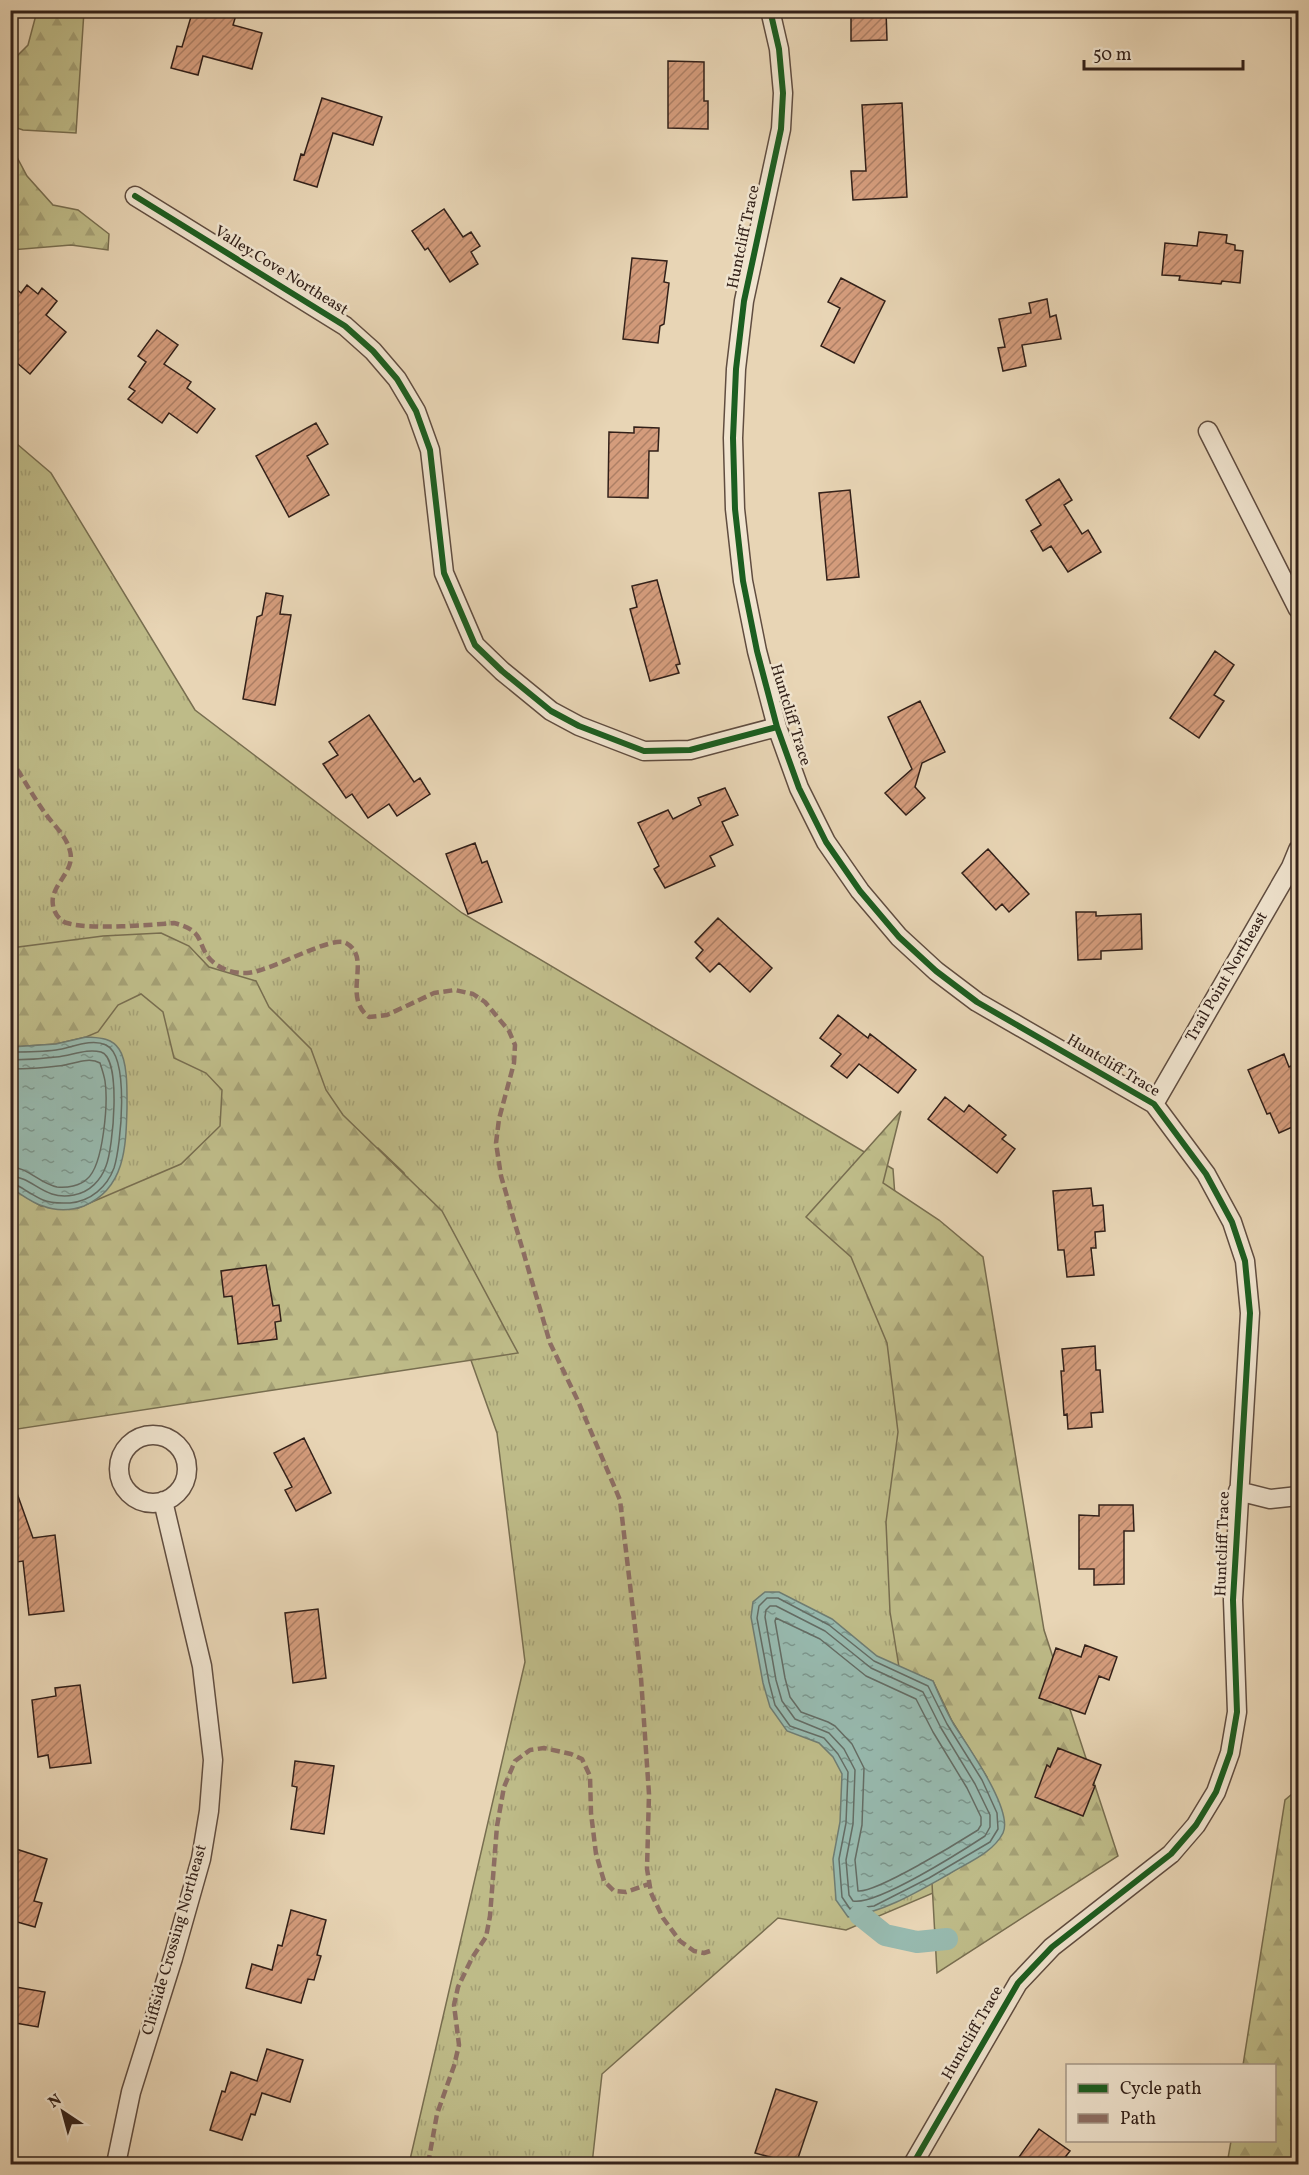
<svg xmlns="http://www.w3.org/2000/svg" width="1309" height="2175" viewBox="0 0 1309 2175" font-family="Vollkorn,serif">
	<defs>
		<pattern id="grass-tufts" width="24" height="20" patternUnits="userSpaceOnUse" patternTransform="scale(1.5)"><rect width="24" height="20" fill="#bebb88"/><path d="M3 7l-1-3M5 7V3M7 7l1-3M15 17l-1-3M17 17v-4M19 17l1-3" fill="none" stroke="#a4a075"/></pattern>
		<pattern id="forest-firs" width="22" height="20" patternUnits="userSpaceOnUse" patternTransform="scale(1.5)"><rect width="22" height="20" fill="#bebb88"/><path d="M5 1l3.5 6h-7zM16 11l3.5 6h-7z" fill="#a4a075"/></pattern>
		<pattern id="water-ripples" width="26" height="14" patternUnits="userSpaceOnUse" patternTransform="scale(1.5)"><rect width="26" height="14" fill="#97b9ae"/><path d="M2 4q2-2 4 0t4 0M15 11q2-2 4 0t4 0" fill="none" stroke="#7c968d"/></pattern>
		<pattern id="building-hatch" width="6" height="6" patternUnits="userSpaceOnUse" patternTransform="scale(1.5)"><rect width="6" height="6" fill="#d49c7c"/><path d="M-1 1l2-2M0 6l6-6M5 7l2-2" fill="none" stroke="#ad7f65"/></pattern>
	</defs>
	<rect width="100%" height="100%" fill="#e8d5b5"/>
	<filter id="stains"><feTurbulence type="fractalNoise" baseFrequency=".00333" numOctaves="4"/><feColorMatrix values="0 0 0 0 .2 0 0 0 0 .09 0 0 0 0 .02 0 0 0 .5 -.17"/></filter>
	<radialGradient id="worn" r=".72"><stop offset=".6" stop-color="#630" stop-opacity="0"/><stop offset="1" stop-color="#630" stop-opacity=".3"/></radialGradient>
	<path fill="url(#grass-tufts)" stroke="#786e50" stroke-width="1.5" d="M 10,438 L 51,473 L 195,710 L 462,913 L 893,1169 L 928,1648 L 1012,1819 L 959,1882 L 846,1930 L 778,1918 L 602,2074 L 592,2164 L 409,2164 L 525,1662 L 497,1433 L 404,1173 L 378,1148 L 152,1198 L 11,1225 Z"/>
	<path fill="url(#forest-firs)" stroke="#786e50" stroke-width="1.5" d="M 37,11 L 84,11 L 76,133 L 23,130 L 11,126 L 11,62 L 28,45 Z
		M 10,144 L 27,176 L 53,205 L 78,210 L 109,234 L 108,250 L 71,245 L 11,250 Z
		M 161,933 L 189,946 L 209,967 L 256,981 L 269,1007 L 311,1049 L 326,1090 L 343,1115 L 442,1211 L 518,1353 L 11,1430 L 11,1188 L 41,1206 L 78,1208 L 181,1164 L 220,1126 L 222,1090 L 206,1073 L 174,1058 L 163,1012 L 141,994 L 118,1005 L 98,1032 L 86,1037 L 56,1044 L 11,1047 L 11,948 L 103,936 Z
		M 901,1111 L 883,1183 L 939,1220 L 983,1257 L 1044,1630 L 1118,1856 L 937,1973 L 932,1883 L 962,1866 L 987,1777 L 952,1721 L 933,1681 L 899,1667 L 890,1612 L 886,1522 L 898,1432 L 887,1343 L 851,1257 L 806,1217 Z
		M 1298,1789 L 1298,2164 L 1227,2164 L 1231,2141 L 1274,2140 L 1274,2066 L 1243,2065 L 1285,1800 Z"/>
	<path fill="url(#water-ripples)" stroke="#6f7c72" stroke-width="1.5" d="M 86,1037 C 98,1038 111,1037 119,1049 C 128,1062 127,1092 127,1108 C 126,1147 125,1189 84,1206 C 71,1211 55,1211 43,1206 C 32,1203 21,1194 11,1188 L 11,1047 L 56,1044 Z
		M 765,1592 L 779,1592 L 832,1619 L 877,1656 L 933,1681 C 939,1695 945,1709 953,1723 C 966,1744 1014,1810 1003,1833 C 993,1853 967,1863 949,1874 C 917,1892 884,1912 848,1917 L 836,1900 L 833,1859 L 840,1822 L 842,1774 L 833,1757 L 819,1743 L 787,1731 L 770,1707 L 763,1683 L 751,1617 L 753,1602 Z"/>
	<g fill="none" stroke-linecap="round" stroke-linejoin="round">
		<path stroke="#646c64" stroke-width="1.5" d="M 10,1052 C 25,1052 41,1052 56,1050 C 71,1048 91,1038 106,1045 C 130,1056 121,1146 114,1168 C 107,1187 91,1201 70,1203 C 61,1203 52,1204 43,1200 C 34,1196 24,1189 15,1184 L 10,1183
			M 10,1060 C 26,1060 41,1059 56,1057 C 71,1056 86,1048 101,1052 C 122,1058 113,1149 106,1166 C 101,1180 90,1192 74,1195 C 43,1201 34,1177 10,1176
			M 10,1069 C 26,1069 43,1068 58,1066 C 72,1065 88,1056 100,1063 C 102,1069 104,1075 105,1081 C 108,1101 104,1165 87,1179 C 80,1186 67,1188 57,1187 C 40,1184 28,1167 10,1167
			M 767,1598 L 778,1598 L 829,1625 L 874,1661 L 928,1686 L 947,1724 L 982,1780 L 997,1813 L 998,1829 L 990,1842 L 929,1878 L 874,1906 L 850,1909 L 842,1897 L 839,1859 L 846,1823 L 848,1772 L 838,1754 L 824,1738 L 790,1726 L 775,1705 L 769,1682 L 757,1618 L 759,1606 Z
			M 770,1606 L 776,1606 L 825,1631 L 871,1668 L 923,1692 L 941,1728 L 975,1784 L 990,1815 L 990,1827 L 985,1836 C 962,1851 876,1906 853,1901 L 849,1895 L 846,1860 L 853,1824 L 855,1770 L 844,1749 L 829,1733 L 795,1719 L 782,1701 L 776,1680 L 765,1617 L 766,1610 Z
			M 776,1618 L 820,1639 L 866,1676 L 916,1699 L 933,1732 L 967,1788 L 981,1817 L 981,1825 L 978,1830 C 959,1842 876,1893 858,1891 L 855,1860 L 862,1825 L 864,1768 L 852,1744 L 835,1726 L 828,1722 L 801,1712 L 790,1697 L 785,1678 L 775,1621 Z"/>
		<path stroke="#97b9ae" stroke-width="22" d="M 860,1915 L 885,1935 L 917,1942 L 947,1939"/>
	</g>
	<path fill="url(#building-hatch)" stroke="#322019" stroke-width="1.5" d="M 193,10 L 219,10 L 236,15 L 233,25 L 262,33 L 252,69 L 203,56 L 198,75 L 171,68 L 177,46 L 182,47 Z
		M 851,10 L 886,10 L 887,40 L 851,41 Z
		M 668,61 L 704,62 L 704,101 L 708,101 L 708,129 L 668,128 Z
		M 322,98 L 382,117 L 373,145 L 333,133 L 317,187 L 294,180 L 301,154 L 304,155 Z
		M 902,103 L 907,197 L 853,200 L 851,171 L 866,171 L 862,105 Z
		M 444,209 L 463,237 L 471,232 L 480,246 L 471,252 L 478,264 L 450,282 L 428,248 L 425,250 L 412,231 Z
		M 1199,232 L 1227,235 L 1226,243 L 1235,245 L 1235,250 L 1243,251 L 1240,283 L 1222,281 L 1221,284 L 1179,280 L 1180,276 L 1162,275 L 1165,243 L 1197,246 Z
		M 632,258 L 667,261 L 664,282 L 669,283 L 664,324 L 660,326 L 658,343 L 623,339 Z
		M 841,278 L 885,301 L 854,363 L 821,346 L 840,308 L 828,302 Z
		M 10,284 L 21,293 L 27,285 L 38,294 L 42,288 L 57,301 L 46,315 L 66,332 L 30,374 L 10,357 Z
		M 1047,299 L 1050,317 L 1056,315 L 1061,339 L 1022,345 L 1026,366 L 1003,371 L 998,348 L 1005,347 L 999,319 L 1031,313 L 1029,303 Z
		M 157,330 L 178,345 L 164,364 L 191,382 L 187,388 L 215,409 L 197,433 L 169,413 L 162,423 L 128,399 L 135,391 L 129,387 L 146,362 L 138,356 Z
		M 316,423 L 328,444 L 307,456 L 329,495 L 289,517 L 256,456 Z
		M 634,427 L 659,428 L 658,451 L 649,451 L 648,498 L 608,497 L 609,432 L 634,433 Z
		M 1059,479 L 1072,500 L 1064,505 L 1082,534 L 1088,530 L 1101,552 L 1068,572 L 1051,546 L 1043,551 L 1031,531 L 1041,525 L 1026,500 Z
		M 850,490 L 859,577 L 827,580 L 819,493 Z
		M 657,580 L 680,664 L 676,665 L 679,673 L 650,681 L 630,609 L 637,607 L 632,586 Z
		M 266,593 L 283,596 L 280,614 L 291,615 L 275,705 L 243,699 L 257,617 L 262,615 Z
		M 1215,651 L 1234,665 L 1214,695 L 1224,701 L 1199,738 L 1170,718 Z
		M 920,701 L 945,752 L 922,763 L 915,787 L 925,798 L 906,815 L 885,793 L 912,769 L 888,717 Z
		M 369,715 L 414,782 L 420,778 L 430,794 L 397,816 L 389,804 L 368,818 L 352,794 L 346,798 L 323,764 L 338,755 L 329,742 Z
		M 725,788 L 738,815 L 722,822 L 733,845 L 710,856 L 715,866 L 665,888 L 654,869 L 659,866 L 638,823 L 668,810 L 673,819 L 701,805 L 698,798 Z
		M 475,843 L 482,863 L 487,861 L 502,902 L 468,914 L 446,854 Z
		M 988,849 L 1029,894 L 1009,912 L 1002,904 L 996,910 L 962,873 Z
		M 1076,912 L 1096,912 L 1096,916 L 1141,914 L 1142,949 L 1101,951 L 1101,959 L 1078,960 Z
		M 718,918 L 772,968 L 750,992 L 719,963 L 710,972 L 696,958 L 703,950 L 695,942 Z
		M 838,1015 L 868,1038 L 870,1034 L 916,1070 L 898,1093 L 859,1064 L 847,1078 L 831,1066 L 841,1054 L 820,1038 Z
		M 1284,1054 L 1289,1067 L 1299,1062 L 1299,1124 L 1279,1133 L 1270,1113 L 1267,1114 L 1248,1070 Z
		M 945,1097 L 964,1112 L 969,1105 L 1006,1135 L 1002,1139 L 1015,1149 L 997,1173 L 928,1119 Z
		M 1091,1188 L 1093,1206 L 1103,1205 L 1105,1231 L 1095,1232 L 1096,1248 L 1091,1248 L 1094,1275 L 1067,1277 L 1064,1250 L 1058,1250 L 1053,1191 Z
		M 266,1265 L 273,1306 L 279,1305 L 281,1321 L 275,1322 L 277,1339 L 238,1344 L 232,1296 L 224,1297 L 221,1271 Z
		M 1095,1346 L 1096,1370 L 1100,1370 L 1103,1412 L 1091,1413 L 1092,1427 L 1068,1429 L 1067,1414 L 1064,1415 L 1061,1371 L 1064,1371 L 1062,1349 Z
		M 304,1438 L 331,1493 L 296,1511 L 285,1490 L 292,1487 L 274,1453 Z
		M 13,1482 L 33,1538 L 55,1535 L 64,1611 L 29,1615 L 23,1561 L 10,1563 L 10,1483 Z
		M 1099,1505 L 1133,1505 L 1134,1531 L 1124,1531 L 1124,1584 L 1094,1585 L 1094,1569 L 1079,1569 L 1079,1515 L 1099,1516 Z
		M 318,1609 L 326,1678 L 293,1683 L 285,1613 Z
		M 1085,1645 L 1117,1657 L 1109,1680 L 1099,1676 L 1085,1714 L 1039,1698 L 1056,1648 L 1081,1657 Z
		M 80,1685 L 91,1763 L 50,1768 L 48,1755 L 38,1757 L 32,1700 L 56,1696 L 55,1688 Z
		M 1058,1748 L 1101,1765 L 1093,1785 L 1095,1786 L 1083,1816 L 1035,1797 L 1047,1765 L 1050,1767 Z
		M 295,1761 L 334,1766 L 324,1834 L 291,1829 L 297,1787 L 292,1786 Z
		M 10,1847 L 47,1859 L 34,1901 L 42,1903 L 35,1927 L 10,1920 Z
		M 291,1910 L 326,1920 L 317,1955 L 321,1956 L 314,1980 L 308,1979 L 301,2003 L 246,1988 L 252,1964 L 272,1970 L 278,1945 L 282,1946 Z
		M 10,1986 L 45,1992 L 38,2027 L 10,2022 Z
		M 267,2049 L 303,2060 L 290,2102 L 262,2093 L 255,2115 L 251,2114 L 242,2140 L 210,2130 L 222,2091 L 225,2092 L 231,2072 L 257,2081 Z
		M 776,2089 L 817,2102 L 796,2164 L 755,2153 Z
		M 1039,2129 L 1070,2151 L 1060,2164 L 1014,2164 Z"/>
	<g fill="none" stroke-linecap="round" stroke-linejoin="round">
		<g stroke="#604d40" stroke-width="21">
			<path id="minor" d="M 770,10 L 779,49 L 783,93 L 781,129 L 744,301 L 736,369 L 733,438 L 735,509 L 743,581 L 757,651 L 777,727 L 799,788 L 826,842 L 860,891 L 899,937 L 936,971 L 977,1002 L 1154,1104 L 1206,1174 L 1232,1222 L 1245,1261 L 1250,1313 L 1233,1600 L 1237,1712 L 1230,1753 L 1216,1792 L 1196,1825 L 1171,1854 L 1052,1947 L 1018,1983 L 913,2164
				M 135,196 L 345,326 L 373,351 L 397,379 L 416,411 L 430,450 L 444,573 L 475,645 L 502,671 L 551,711 L 579,726 L 644,751 L 690,750 L 777,727
				M 1208,431 L 1298,609
				M 1154,1104 L 1291,867 L 1298,850
				M119 1469a34 34 0 1 1 68 0a34 34 0 1 1-68 0Z
				M 1238,1491 L 1270,1499 L 1298,1496
				M 116,2164 L 131,2092 L 173,1958 L 201,1859 L 209,1811 L 213,1760 L 202,1666 L 163,1501"/>
		</g>
		<use href="#minor" stroke="#f0e4cf" stroke-width="18"/>
		<path stroke="#8d6e63" stroke-width="4.5" stroke-dasharray="9 4.5" stroke-linecap="butt" d="M 10,758 C 22,776 32,795 45,813 C 54,826 66,835 70,851 C 75,869 57,880 53,897 C 51,908 57,920 67,923 C 90,930 149,925 174,923 C 181,925 188,927 194,932 C 200,937 201,945 205,952 C 213,967 231,974 247,973 C 270,972 331,935 346,943 C 373,958 341,996 369,1017 L 387,1015 L 434,993 L 455,990 L 473,994 L 485,1002 L 509,1031 L 515,1045 L 514,1063 L 499,1119 L 496,1143 L 501,1176 L 550,1343 L 578,1401 L 620,1500 L 641,1678 L 649,1794 L 647,1869 L 651,1893 L 663,1918 L 680,1941 L 694,1951 L 704,1953 L 713,1950
			M 428,2164 L 437,2114 L 454,2066 L 459,2045 L 454,2005 L 458,1987 L 472,1958 L 486,1937 L 490,1916 L 497,1826 L 504,1787 L 515,1761 L 530,1750 L 544,1748 L 571,1754 L 582,1759 L 590,1776 L 591,1813 L 596,1854 L 604,1881 L 614,1891 L 626,1892 L 649,1884"/>
		<g stroke="#f0e4cf" stroke-width="10">
			<path id="cycleway" d="M 770,10 L 779,49 L 783,93 L 781,129 L 744,301 L 736,369 L 733,438 L 735,509 L 743,581 L 757,651 L 777,727 L 799,788 L 826,842 L 860,891 L 899,937 L 936,971 L 977,1002 L 1154,1104 L 1206,1174 L 1232,1222 L 1245,1261 L 1250,1313 L 1233,1600 L 1237,1712 L 1230,1753 L 1216,1792 L 1196,1825 L 1171,1854 L 1052,1947 L 1018,1983 L 913,2164
				M 135,196 L 345,326 L 373,351 L 397,379 L 416,411 L 430,450 L 444,573 L 475,645 L 502,671 L 551,711 L 579,726 L 644,751 L 690,750 L 777,727"/>
		</g>
		<use href="#cycleway" stroke="#1b5e20" stroke-width="6"/>
	</g>
	<g text-anchor="middle" dominant-baseline="central" stroke-width="5" stroke-linejoin="round" paint-order="stroke">
		<g font-size="16" fill="#322019" stroke="#f0e4cf">
			<text transform="translate(744 237) rotate(-78)">Huntcliff Trace</text>
			<text transform="translate(281 271) rotate(32)">Valley Cove Northeast</text>
			<text transform="translate(790 715) rotate(73)">Huntcliff Trace</text>
			<text transform="translate(1227 977) rotate(-60)">Trail Point Northeast</text>
			<text transform="translate(1113 1066) rotate(31)">Huntcliff Trace</text>
			<text transform="translate(1223 1544) rotate(-88)">Huntcliff Trace</text>
			<text transform="translate(175 1940) rotate(-74)">Cliffside Crossing Northeast</text>
			<text transform="translate(973 2033) rotate(-60)">Huntcliff Trace</text>
		</g>
	</g>
	<rect width="1309" height="2175" fill="none" stroke="#e8d5b5" stroke-width="36"/>
	<rect x="12" y="12" width="1285" height="2151" fill="none" stroke="#322019" stroke-width="3"/>
	<rect x="18" y="18" width="1273" height="2139" fill="none" stroke="#322019" stroke-width="1.5"/>
	<rect x="1066" y="2064" width="210" height="78" fill="#f0e4cf" stroke="#a49686" stroke-width="1.5"/>
	<rect x="1078" y="2084" width="30" height="9" fill="#1b5e20" stroke="#a49686" stroke-width="1.5"/>
	<text x="1120" y="2094" font-size="18" fill="#322019">Cycle path</text>
	<rect x="1078" y="2114" width="30" height="9" fill="#8d6e63" stroke="#a49686" stroke-width="1.5"/>
	<text x="1120" y="2124" font-size="18" fill="#322019">Path</text>
	<g transform="translate(63 2112) rotate(324)" stroke="#f0e4cf" stroke-width="4.5" paint-order="stroke">
	<path d="M0-4.5L10 22L0 15L-10 22Z" fill="#322019"/>
	<text y="-9" font-size="16" font-weight="bold" text-anchor="middle" fill="#322019">N</text>
	</g>
	<path d="M1084 60v9h159v-9" fill="none" stroke="#322019" stroke-width="3"/>
	<text x="1093" y="60" font-size="18" fill="#322019" stroke="#f0e4cf" stroke-width="4.5" paint-order="stroke">50 m</text>
	<rect width="100%" height="100%" filter="url(#stains)"/>
	<rect width="100%" height="100%" fill="url(#worn)"/>
</svg>
